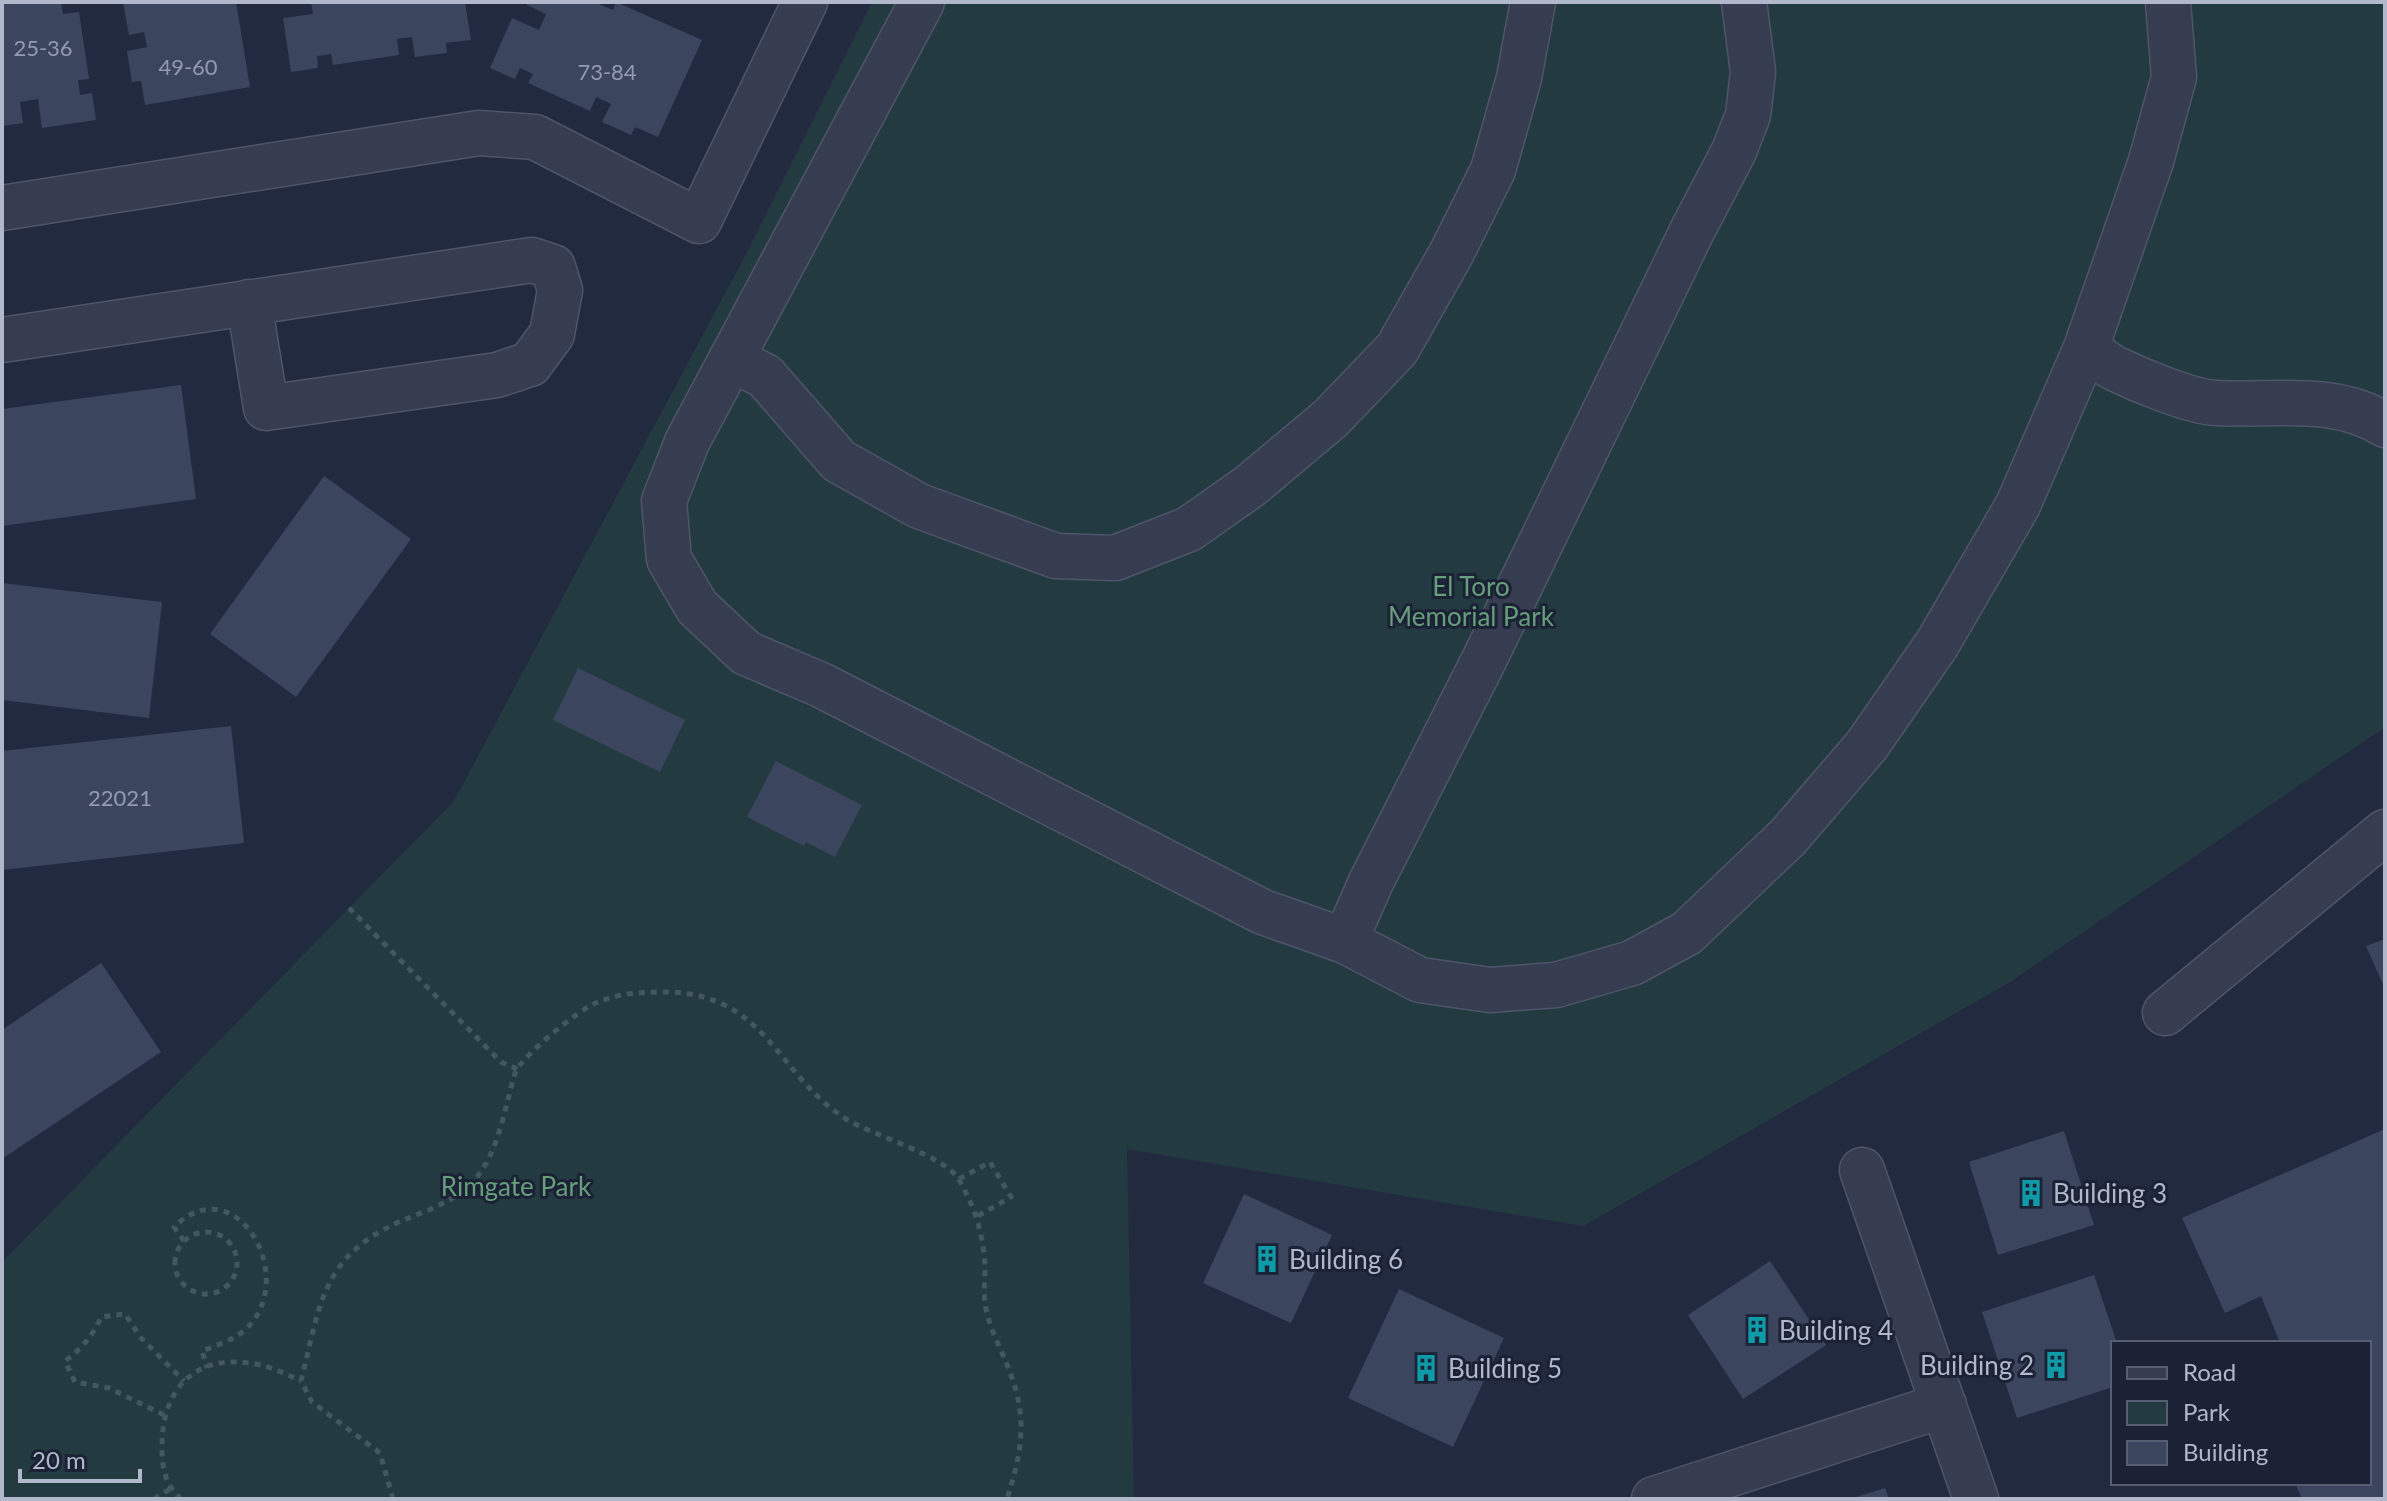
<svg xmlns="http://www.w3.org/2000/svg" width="2387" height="1501" viewBox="0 0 2387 1501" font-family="Lato,sans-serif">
	<rect width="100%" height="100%" fill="#222a40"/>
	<path fill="#243a41" d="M 872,2 L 2385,2 L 2385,727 L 2010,982 L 1583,1226 L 1127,1149 L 1134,1499 L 2,1499 L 2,1262 L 454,801 L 746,254 Z"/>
	<path fill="#3b455e" d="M 2,2 L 61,2 L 63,14 L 79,12 L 89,79 L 78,80 L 80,95 L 92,93 L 96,120 L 42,128 L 38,99 L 20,102 L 23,123 L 2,126 Z
		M 123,2 L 236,2 L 250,87 L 145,105 L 141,81 L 132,82 L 127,51 L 147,47 L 144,32 L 129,35 Z
		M 311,2 L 465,2 L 471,40 L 446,43 L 447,53 L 415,57 L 412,37 L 397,39 L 399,55 L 333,65 L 331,54 L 317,56 L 318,68 L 291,72 L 283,18 L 313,14 Z
		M 528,2 L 594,2 L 613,10 L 616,2 L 702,40 L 658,137 L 635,127 L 631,135 L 602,122 L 611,104 L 596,97 L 590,111 L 528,83 L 533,74 L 520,68 L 515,79 L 490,68 L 512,18 L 539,30 L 546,14 L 527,5 Z
		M 181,385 L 196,499 L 2,526 L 2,409 Z
		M 324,476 L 411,539 L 296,697 L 210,634 Z
		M 2,583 L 162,602 L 149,718 L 2,700 Z
		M 578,668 L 685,720 L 660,772 L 553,720 Z
		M 231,726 L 244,843 L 2,870 L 2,751 Z
		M 776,761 L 862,805 L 835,857 L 806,842 L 804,846 L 747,817 Z
		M 2385,939 L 2385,989 L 2366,946 Z
		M 101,963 L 161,1052 L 2,1159 L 2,1030 Z
		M 2385,1129 L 2385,1499 L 2302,1499 L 2295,1483 L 2369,1483 L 2369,1343 L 2280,1343 L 2261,1296 L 2225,1313 L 2182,1218 Z
		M 2064,1131 L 2094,1225 L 1998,1255 L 1969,1162 Z
		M 1244,1194 L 1332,1235 L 1291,1323 L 1203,1283 Z
		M 1770,1261 L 1826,1345 L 1743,1399 L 1688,1315 Z
		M 2094,1275 L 2117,1343 L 2113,1343 L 2113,1387 L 2017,1418 L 1982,1312 Z
		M 1399,1289 L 1504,1338 L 1453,1447 L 1348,1398 Z
		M 1885,1488 L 1889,1499 L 1853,1499 L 1853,1498 Z"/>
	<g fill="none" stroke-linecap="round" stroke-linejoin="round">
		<g stroke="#4e5568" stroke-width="47">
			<path id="minor" d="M 922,2 L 687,442 L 664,501 L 669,559 L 697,607 L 746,653 L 821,685 L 1263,912 L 1345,941 L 1420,980 L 1490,990 L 1556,985 L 1632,963 L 1687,933 L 1788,837 L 1867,745 L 1937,644 L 2018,505 L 2086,348 L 2151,161 L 2174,77 L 2168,2
				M 2,208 L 479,133 L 535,137 L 699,221 L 805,2
				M 2,340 L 532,260 L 553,267 L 560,290 L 552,334 L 530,364 L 497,375 L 266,408 L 249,302
				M 2086,348 C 2096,355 2105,364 2116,369 C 2139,380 2191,402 2216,403 C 2273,406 2335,393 2385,425
				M 731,359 L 765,376 L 839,461 L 919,506 L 1056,556 L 1115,558 L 1189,529 L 1250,486 L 1331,418 L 1397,349 L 1451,254 L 1493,170 L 1519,78 L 1533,2
				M 1345,941 L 1371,882 L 1485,658 L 1692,231 L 1734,151 L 1748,115 L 1753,72 L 1744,2
				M 2165,1013 L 2385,832
				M 1862,1170 L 1976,1499
				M 1654,1499 L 1944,1405"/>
		</g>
		<path stroke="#42575e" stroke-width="5" stroke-dasharray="6 6" stroke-linecap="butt" d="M 349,908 L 501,1062 L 517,1069
			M 959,1179 L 990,1162 L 1011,1197 L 976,1217
			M175 1263a31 31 0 1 1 62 0a31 31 0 1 1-62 0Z
			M 184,1241 L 174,1227 C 236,1166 300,1278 246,1329 C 234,1340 217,1345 202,1351 L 207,1368
			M 164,1415 L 109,1388 L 75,1382 L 65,1361 C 82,1348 93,1336 101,1317 L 125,1314 L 141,1338 L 184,1381
			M 154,1499 L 170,1489
			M 181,1499 C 166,1486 162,1469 162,1449 C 161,1395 189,1355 249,1363 C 268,1365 284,1373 301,1381
			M 393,1499 L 380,1453 L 312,1402 L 301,1381 C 320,1306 321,1257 399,1222 C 424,1211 453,1203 472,1183 C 494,1159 501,1126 509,1096 C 511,1088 513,1078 516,1071 C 525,1054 579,1009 598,1002 C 620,993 644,992 667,992 C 768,994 777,1077 848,1120 C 874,1136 946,1156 959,1180 C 975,1207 983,1234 985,1265 C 985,1279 983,1295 986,1309 C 991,1333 1003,1352 1011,1375 C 1028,1421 1021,1454 1007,1499"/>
		<use href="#minor" stroke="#363d50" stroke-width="44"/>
	</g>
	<defs>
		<g id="building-bare" transform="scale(2.16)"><path d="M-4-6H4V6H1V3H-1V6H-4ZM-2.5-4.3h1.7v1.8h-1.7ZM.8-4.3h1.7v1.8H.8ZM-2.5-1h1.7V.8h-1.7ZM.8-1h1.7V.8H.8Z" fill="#0f9aa8" stroke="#1b2235" stroke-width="2.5" paint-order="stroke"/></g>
	</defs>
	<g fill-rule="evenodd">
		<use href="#building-bare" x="2031" y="1193"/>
		<use href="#building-bare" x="1267" y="1259"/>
		<use href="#building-bare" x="1757" y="1330"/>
		<use href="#building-bare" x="2056" y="1365"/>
		<use href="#building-bare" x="1426" y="1368"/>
	</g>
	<g text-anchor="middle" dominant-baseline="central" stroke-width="6" stroke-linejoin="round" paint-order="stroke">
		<g font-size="22" fill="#949bb0">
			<text x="43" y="47">25-36</text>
			<text x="188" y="66">49-60</text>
			<text x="607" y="71">73-84</text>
			<text x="120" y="797">22021</text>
		</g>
		<g font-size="26" fill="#679e7b" stroke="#1b2235">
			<text x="1471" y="586">El Toro<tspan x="1471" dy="30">Memorial Park</tspan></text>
			<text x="516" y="1186">Rimgate Park</text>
		</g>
		<g font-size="26" fill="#b2b8cb" stroke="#1b2235" text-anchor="start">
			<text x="2053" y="1193">Building 3</text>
			<text x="1289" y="1259">Building 6</text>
			<text x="1779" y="1330">Building 4</text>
			<text x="2034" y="1365" text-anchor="end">Building 2</text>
			<text x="1448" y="1368">Building 5</text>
		</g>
	</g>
	<rect width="2387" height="1501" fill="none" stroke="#b2b8cb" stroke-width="8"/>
	<rect x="2111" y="1341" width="260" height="144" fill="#1b2235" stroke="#575e71" stroke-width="2"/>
	<rect x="2127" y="1367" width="40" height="12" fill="#363d50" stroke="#575e71" stroke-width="2"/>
	<text x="2183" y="1381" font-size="24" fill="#b2b8cb">Road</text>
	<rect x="2127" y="1401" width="40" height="24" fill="#243a41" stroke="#575e71" stroke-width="2"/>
	<text x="2183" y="1421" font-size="24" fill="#b2b8cb">Park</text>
	<rect x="2127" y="1441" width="40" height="24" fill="#3b455e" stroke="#575e71" stroke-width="2"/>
	<text x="2183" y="1461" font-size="24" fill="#b2b8cb">Building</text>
	<path d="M20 1469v12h120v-12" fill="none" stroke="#b2b8cb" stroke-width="4"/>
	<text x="32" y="1469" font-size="24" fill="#b2b8cb" stroke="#1b2235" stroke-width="6" paint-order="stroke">20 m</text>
</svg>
